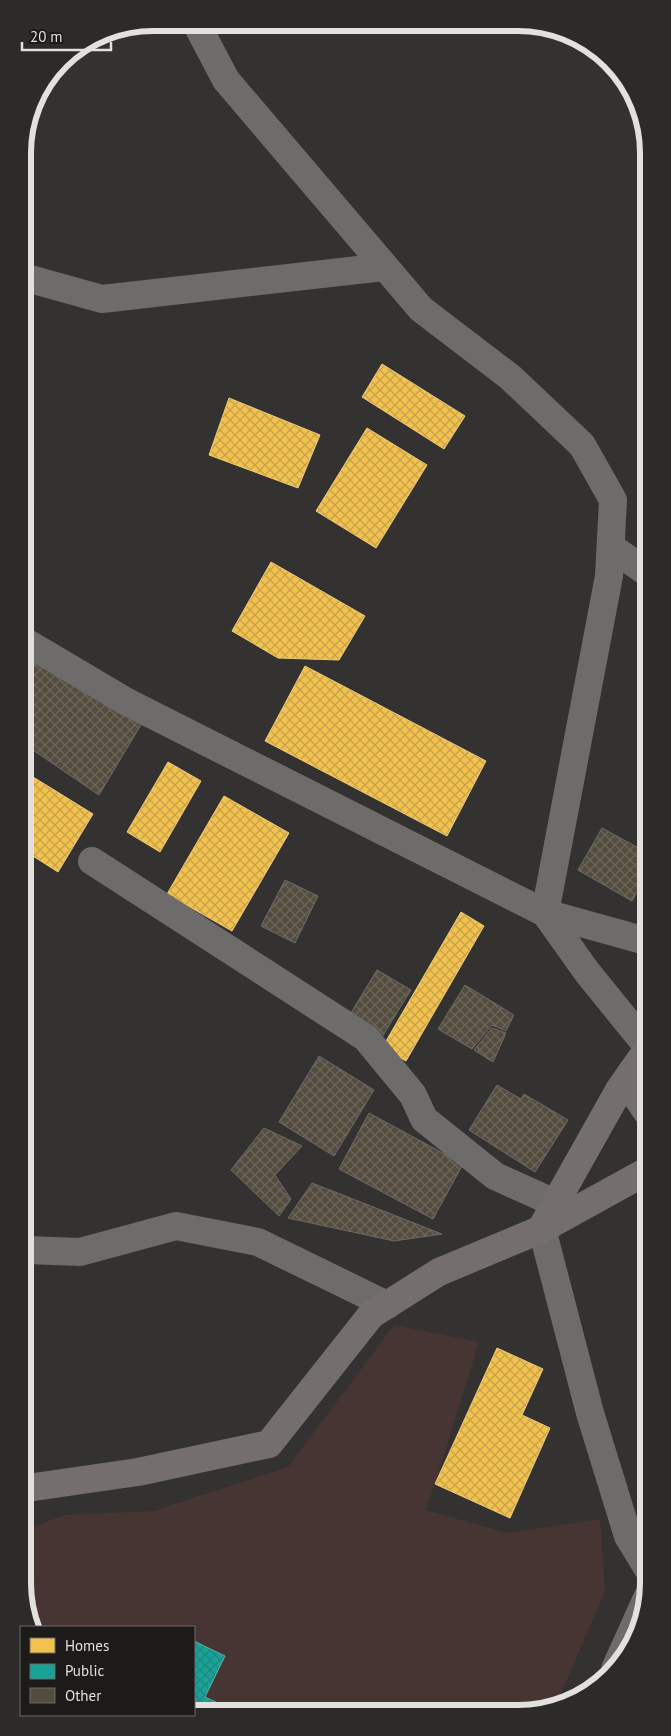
<svg xmlns="http://www.w3.org/2000/svg" width="671" height="1736" viewBox="0 0 671 1736" font-family="'PT Sans',sans-serif">
	<defs>
		<pattern id="homes-cross-hatch" width="8" height="8" patternUnits="userSpaceOnUse" patternTransform="scale(1.25)"><rect width="8" height="8" fill="#f2c14e"/><path d="M0 0l8 8M0 8l8-8" fill="none" stroke="#c6a24b"/></pattern>
		<pattern id="public-cross-hatch" width="8" height="8" patternUnits="userSpaceOnUse" patternTransform="scale(1.25)"><rect width="8" height="8" fill="#17a398"/><path d="M0 0l8 8M0 8l8-8" fill="none" stroke="#24867e"/></pattern>
		<pattern id="building-cross-hatch" width="8" height="8" patternUnits="userSpaceOnUse" patternTransform="scale(1.25)"><rect width="8" height="8" fill="#544c3f"/><path d="M0 0l8 8M0 8l8-8" fill="none" stroke="#6c665a"/></pattern>
	</defs>
	<rect width="100%" height="100%" fill="#343230"/>
	<path fill="#463533" d="M 394,1325 L 479,1342 L 435,1484 L 425,1510 L 508,1533 L 600,1519 L 605,1591 L 555,1707 L 552,1709 L 194,1711 L 194,1627 L 34,1627 L 27,1617 L 27,1529 L 65,1515 L 153,1511 L 288,1467 Z"/>
	<path fill="url(#homes-cross-hatch)" stroke="#eecb79" d="M 382,364 L 465,416 L 444,449 L 362,397 Z
		M 229,398 L 320,435 L 298,488 L 209,455 Z
		M 367,428 L 427,465 L 376,548 L 316,511 Z
		M 271,562 L 365,616 L 339,660 L 278,658 L 232,631 Z
		M 305,666 L 486,761 L 447,836 L 265,741 Z
		M 168,762 L 201,781 L 160,852 L 127,832 Z
		M 25,772 L 93,814 L 58,872 L 25,851 Z
		M 224,796 L 289,833 L 232,931 L 167,894 Z
		M 461,912 L 484,926 L 406,1061 L 382,1048 Z
		M 497,1348 L 543,1369 L 522,1415 L 550,1428 L 510,1518 L 435,1484 Z"/>
	<path fill="url(#public-cross-hatch)" stroke="#54b6ad" d="M 194,1641 L 225,1656 L 205,1697 L 235,1711 L 194,1711 Z"/>
	<path fill="url(#building-cross-hatch)" stroke="#6b6a68" d="M 24,660 L 36,662 L 142,723 L 99,795 L 24,744 Z
		M 602,828 L 646,852 L 646,876 L 632,901 L 578,870 Z
		M 285,880 L 318,896 L 295,943 L 261,926 Z
		M 377,970 L 411,990 L 382,1037 L 349,1016 Z
		M 465,985 L 514,1015 L 506,1031 L 492,1025 L 472,1049 L 438,1029 Z
		M 492,1028 L 506,1033 L 493,1062 L 474,1050 Z
		M 319,1056 L 374,1090 L 334,1156 L 279,1122 Z
		M 497,1085 L 521,1099 L 524,1094 L 568,1120 L 535,1172 L 469,1130 Z
		M 369,1113 L 463,1164 L 433,1219 L 339,1169 Z
		M 264,1128 L 302,1146 L 275,1175 L 291,1199 L 279,1216 L 231,1170 Z
		M 312,1183 L 442,1234 L 394,1241 L 288,1218 Z"/>
	<g fill="none" stroke-linecap="round" stroke-linejoin="round">
		<path stroke="#6d6c6a" stroke-width="28" d="M 196,23 L 226,80 L 421,309 L 510,377 L 582,445 L 613,500 L 609,576 L 545,913 L 587,972 L 647,1046
			M 23,277 L 102,299 L 384,267
			M 611,547 L 645,571
			M 24,641 L 127,702 L 545,913 L 646,941
			M 92,861 L 366,1038 L 413,1095 L 424,1119 L 495,1176 L 557,1204
			M 542,1229 L 590,1413 L 628,1536 L 648,1569
			M 26,1250 L 80,1252 L 176,1226 L 258,1242 L 387,1305
			M 615,1669 L 647,1598"/>
		<path stroke="#746e6c" stroke-width="28" d="M 630,1074 L 636,1096 L 647,1112
			M 542,1227 L 619,1090 L 647,1050
			M 27,1488 L 138,1472 L 269,1444 L 371,1315 L 439,1272 L 542,1229 L 647,1171"/>
	</g>
	<path d="M0 0H671V1736H0ZM153 31H518A122 122 0 0 1 640 153V1583A122 122 0 0 1 518 1705H153A122 122 0 0 1 31 1583V153A122 122 0 0 1 153 31Z" fill="#2c2b29" fill-rule="evenodd"/>
	<path fill="none" stroke="#e3e1de" stroke-width="6" d="M153 31H518A122 122 0 0 1 640 153V1583A122 122 0 0 1 518 1705H153A122 122 0 0 1 31 1583V153A122 122 0 0 1 153 31Z"/>
	<rect x="20" y="1626" width="175" height="90" fill="#1c1b19" stroke="#6c6a68"/>
	<rect x="30" y="1638" width="25" height="15" fill="#f2c14e" stroke="#6c6a68"/>
	<text x="65" y="1651" font-size="15" fill="#e3e1de">Homes</text>
	<rect x="30" y="1664" width="25" height="15" fill="#17a398" stroke="#6c6a68"/>
	<text x="65" y="1676" font-size="15" fill="#e3e1de">Public</text>
	<rect x="30" y="1688" width="25" height="15" fill="#544c3f" stroke="#6c6a68"/>
	<text x="65" y="1701" font-size="15" fill="#e3e1de">Other</text>
	<path d="M22 42v8h89v-8" fill="none" stroke="#e3e1de" stroke-width="2.5"/>
	<text x="30" y="42" font-size="15" fill="#e3e1de" stroke="#1c1b19" stroke-width="4" paint-order="stroke">20 m</text>
</svg>
